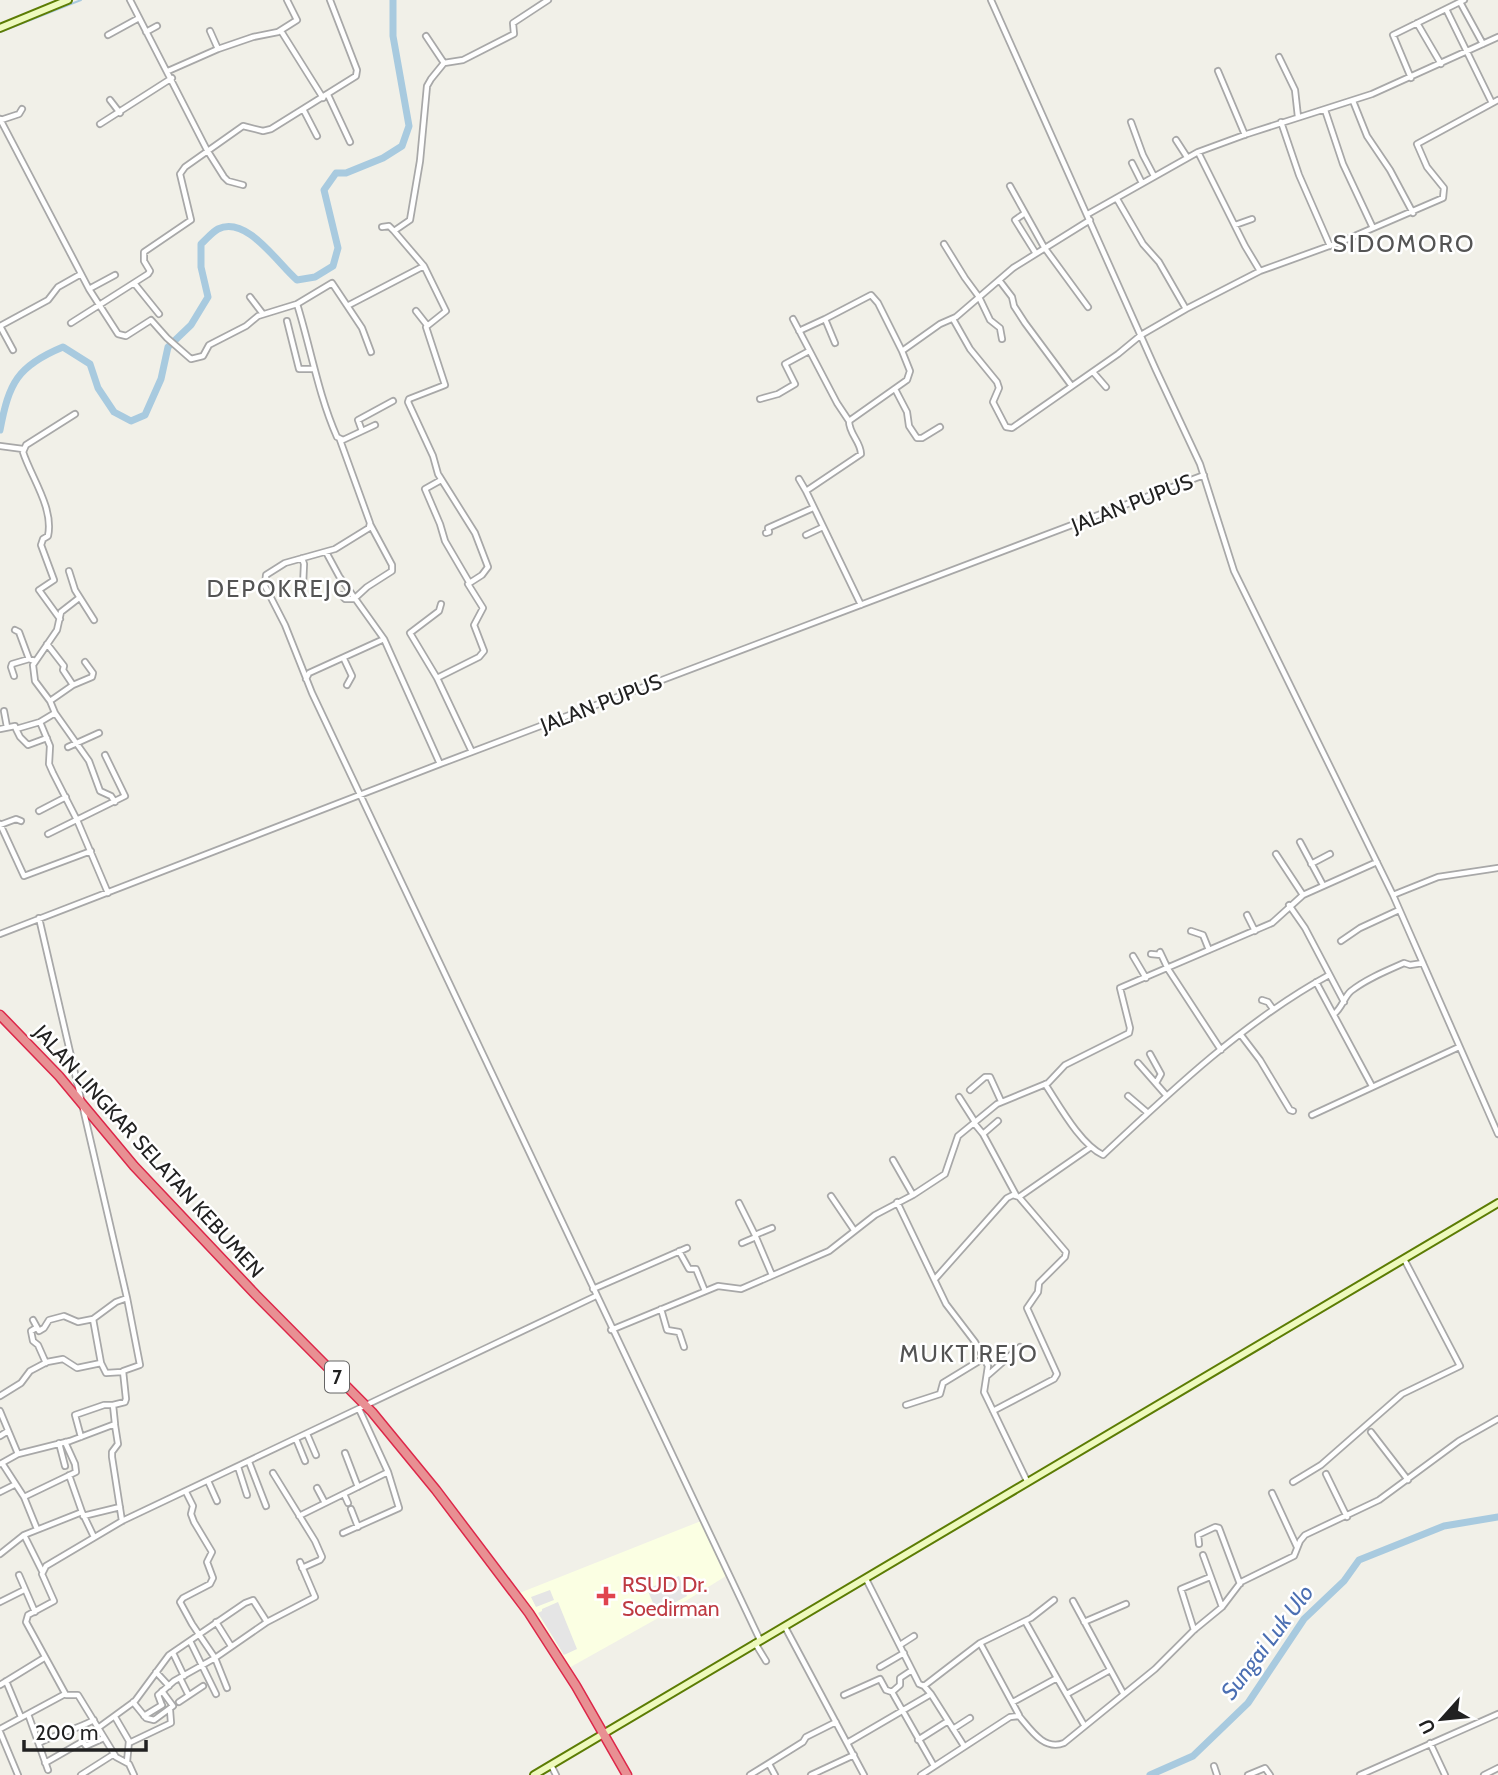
<svg xmlns="http://www.w3.org/2000/svg" width="1498" height="1775" viewBox="0 0 1498 1775" font-family="Cabin,sans-serif">
	<rect width="100%" height="100%" fill="#f1f0e8"/>
	<path fill="#fbffe3" d="M 701,1521 L 726,1576 L 660,1617 L 567,1669 L 517,1594 Z"/>
	<path fill="#e5e5e5" d="M 679,1576 L 687,1596 L 657,1612 L 647,1589 Z
		M 550,1590 L 554,1600 L 536,1607 L 531,1597 Z
		M 558,1602 L 577,1649 L 564,1655 L 538,1613 L 542,1611 L 542,1609 Z"/>
	<g fill="none" stroke-linecap="round" stroke-linejoin="round">
		<path stroke="#a8cadf" stroke-width="2" d="M 0,32 L 81,0"/>
		<path stroke="#a8cadf" stroke-width="7" d="M 0,430 C 9,383 17,366 63,347 L 90,364 L 98,388 L 114,412 L 131,421 L 145,415 L 161,379 L 168,347 L 191,325 L 208,297 L 201,267 L 201,244 C 206,240 212,232 218,229 C 247,215 278,264 297,280 L 315,277 L 333,266 L 338,248 L 324,190 L 336,173 L 346,173 L 383,158 L 402,146 L 409,126 L 393,36 L 393,0
			M 1150,1775 L 1193,1756 L 1248,1703 L 1304,1619 L 1344,1581 L 1359,1560 L 1444,1526 L 1498,1517"/>
		<g stroke="#a8a8a8" stroke-width="8">
			<path id="street" d="M 130,0 L 207,150 L 224,177 L 228,181 L 243,185
				M 991,0 L 1156,370 L 1200,464 L 1234,571 L 1393,895 L 1498,1134
				M 1460,2 L 1483,44
				M 1446,9 L 1492,103
				M 1417,23 L 1441,64
				M 210,31 L 218,49
				M 281,31 L 323,98
				M 146,32 L 157,26
				M 108,35 L 139,18
				M 426,36 L 444,63
				M 1279,57 L 1295,90 L 1298,117
				M 168,71 L 218,49 L 253,37 L 278,32 L 297,20 L 287,0
				M 1218,71 L 1245,135
				M 1411,78 L 1393,35 L 1464,0
				M 328,95 L 350,142
				M 110,100 L 120,113
				M 1353,101 L 1367,136 L 1390,170 L 1413,213
				M 303,109 L 317,136
				M 1325,110 L 1343,164 L 1373,228
				M 0,119 L 89,289 L 118,334 L 126,336 L 151,320 L 167,338 L 191,359 L 203,356 L 209,345 L 246,326 L 258,316 L 297,304 L 332,283 L 362,328 L 371,352
				M 1,120 L 19,114 L 22,109
				M 1131,122 L 1143,155 L 1154,176
				M 1281,122 L 1299,175 L 1330,246
				M 100,124 L 172,78
				M 1176,140 L 1187,157
				M 1198,152 L 1245,246 L 1260,271
				M 1132,163 L 1142,183
				M 1010,186 L 1044,247 L 1088,307
				M 1117,199 L 1143,244 L 1159,262 L 1186,309
				M 1025,213 L 1015,220 L 1035,252
				M 1088,214 L 1198,152 L 1247,134 L 1372,94 L 1498,37
				M 1235,225 L 1252,219
				M 382,227 L 389,226 L 394,231 L 410,220 L 420,161 L 427,86 L 431,79 L 444,63 L 463,60 L 514,34 L 513,23 L 548,0
				M 394,231 L 424,266 L 446,311 L 426,327 L 445,385 L 409,399 L 408,402 L 433,456 L 438,474 L 475,533 L 488,567 L 482,575 L 468,584 L 483,608 L 474,625 L 484,651 L 479,657 L 437,678
				M 944,244 L 965,278 L 979,297 L 990,320 L 1000,328 L 1002,339
				M 999,280 L 1012,297 L 1014,306 L 1025,323 L 1071,385
				M 134,283 L 159,314
				M 89,289 L 115,275
				M 250,297 L 263,314
				M 297,304 C 311,349 318,394 337,437 L 343,440 L 375,425
				M 349,305 L 424,266
				M 416,311 L 427,325
				M 793,319 L 837,403 L 849,421
				M 825,319 L 871,295 L 878,303 L 902,351
				M 953,319 L 970,349 L 997,382 L 999,388 L 993,402 L 1006,427 L 1012,428 L 1118,354 L 1141,335 L 1186,309 L 1260,271 L 1343,241 L 1443,198 L 1444,188 L 1427,167 L 1417,144 L 1498,100
				M 287,321 L 299,369 L 314,369
				M 71,323 L 148,274 L 150,271 L 144,261 L 144,252 L 191,220 L 180,174 L 185,167 L 243,126 L 263,131 L 271,129 L 356,76 L 357,70 L 330,0
				M 0,326 L 48,300 L 58,287 L 81,274
				M 0,326 L 13,350
				M 799,331 L 825,319 L 835,343
				M 1093,372 L 1106,387
				M 895,389 L 907,412 L 909,426 L 917,438 L 922,438 L 940,427
				M 760,399 L 778,394 L 795,384 L 785,364 L 809,351
				M 362,431 L 358,420 L 393,401
				M 340,440 L 370,523 L 369,528 L 335,549 L 285,563 L 266,575 L 265,586 L 285,625 L 312,693 L 760,1640
				M 0,446 L 23,449
				M 799,479 L 806,491
				M 441,480 L 425,489 L 440,524 L 445,541 L 469,582
				M 766,533 L 769,532 L 768,528 L 813,508
				M 806,535 L 823,527
				M 326,552 L 339,576 L 384,639 L 440,764
				M 302,558 L 304,564 L 303,586
				M 69,571 L 75,590 L 94,620
				M 341,595 L 345,599 L 354,599 L 367,587 L 392,571 L 392,565 L 370,524
				M 441,604 L 439,611 L 410,633 L 437,678 L 472,752
				M 861,605 L 806,491 L 861,454 C 861,442 849,434 849,421 L 907,380 L 910,371 L 902,351 L 940,324 L 956,317 L 1013,268 L 1090,220
				M 60,619 L 39,590 L 54,580 L 41,545 L 43,539 L 48,536 C 54,508 31,477 23,452 L 26,445 L 75,414
				M 15,630 L 19,632 L 29,659
				M 47,644 L 64,666 L 63,670 L 73,685
				M 344,659 L 352,676 L 347,685
				M 14,676 L 11,667 L 12,664 L 29,659 L 35,661
				M 306,679 L 309,673 L 384,639
				M 50,701 L 73,685 L 92,677 L 93,673 L 85,662
				M 4,711 L 7,727
				M 55,713 L 89,761 L 100,791 L 111,796 L 115,802
				M 40,722 L 50,746 L 49,764 L 53,773 L 77,820 L 108,893
				M 0,729 L 15,726
				M 47,738 L 28,745 L 20,737 L 16,729 L 40,722 L 55,713 L 50,701 L 35,681 L 33,665 L 57,630 L 61,612 L 79,598
				M 68,747 L 99,733
				M 39,811 L 66,797
				M 0,824 L 24,876 L 91,851
				M 0,825 L 16,819 L 21,821
				M 48,834 L 125,796 L 105,755
				M 1300,842 L 1323,885
				M 1276,854 L 1303,895
				M 1311,864 L 1330,854
				M 1393,895 L 1438,877 L 1498,868
				M 1289,905 L 1305,928 L 1344,1002
				M 1247,915 L 1255,931
				M 1191,931 L 1203,935 L 1209,950
				M 0,934 L 440,764 L 1204,475
				M 1341,941 L 1360,928 L 1399,910
				M 1160,952 L 1168,969 L 1221,1050
				M 1151,954 L 1161,955
				M 1133,956 L 1146,978
				M 1316,982 L 1372,1086
				M 1262,1000 L 1268,1002 L 1273,1009
				M 1334,1014 C 1342,1008 1344,997 1351,991 C 1366,979 1386,971 1404,963 L 1410,965 L 1423,963
				M 1241,1035 L 1260,1060 L 1290,1110 L 1293,1111
				M 1150,1054 L 1161,1074 L 1156,1083
				M 1138,1063 L 1166,1095
				M 1045,1084 C 1059,1105 1080,1144 1103,1155 C 1172,1090 1245,1021 1329,975
				M 970,1090 L 985,1077 L 990,1077 L 1001,1101
				M 1128,1096 L 1148,1113
				M 959,1097 L 975,1122
				M 1312,1115 L 1459,1047
				M 974,1123 L 983,1134 L 998,1121
				M 983,1134 L 1016,1195
				M 893,1160 L 913,1195
				M 831,1196 L 854,1230
				M 897,1202 L 946,1304 L 975,1342 L 988,1366 L 984,1392 L 1027,1481
				M 739,1203 L 755,1235 L 772,1275
				M 755,1235 L 772,1228
				M 742,1243 L 756,1237
				M 679,1251 L 689,1269 L 696,1269 L 705,1291
				M 935,1279 L 1007,1198 L 1013,1195 L 1019,1197 L 1091,1147
				M 593,1289 L 687,1248
				M 661,1309 L 667,1330 L 679,1332 L 684,1347
				M 33,1320 L 39,1331 L 44,1328 L 49,1320 L 64,1316 L 78,1322 L 93,1319
				M 36,1328 L 31,1331 L 33,1341 L 38,1345 L 46,1363
				M 611,1330 L 718,1286 L 741,1289 L 829,1251 L 875,1215 L 913,1195 L 945,1174 L 958,1136 L 997,1104 L 1048,1083 L 1065,1065 L 1129,1033 L 1130,1028 L 1120,988 L 1272,923 L 1303,895 L 1377,862
				M 101,1363 L 106,1373 L 122,1372
				M 988,1375 L 1020,1347
				M 0,1396 L 21,1383 L 30,1371 L 47,1362 L 63,1359 L 77,1368 L 101,1363 L 93,1319 L 116,1302 L 127,1298
				M 906,1405 L 940,1394 L 943,1383 L 984,1358
				M 0,1411 L 18,1454
				M 993,1411 L 1054,1379 L 1057,1374 L 1027,1308 L 1038,1292 L 1039,1283 L 1065,1257 L 1066,1252 L 1019,1197
				M 115,1425 L 118,1444 L 112,1452 L 112,1457 L 122,1521
				M 1371,1432 L 1408,1480
				M 307,1434 L 316,1455
				M 0,1436 L 8,1431
				M 81,1437 L 75,1415 L 104,1405 L 113,1405
				M 296,1439 L 305,1461
				M 59,1443 L 65,1466
				M 345,1453 L 358,1487
				M 249,1462 L 266,1506
				M 2,1463 L 24,1497 L 37,1529
				M 0,1464 L 18,1454 L 70,1441 L 115,1424 L 113,1405 L 125,1402 L 126,1399 L 123,1371 L 140,1365 L 127,1298 L 39,918
				M 238,1467 L 247,1495
				M 273,1473 L 315,1541 L 322,1557 L 320,1560 L 302,1568
				M 1326,1474 L 1347,1517
				M 69,1475 L 82,1512 L 94,1537
				M 208,1481 L 217,1501
				M 1293,1482 L 1321,1465 L 1402,1394 L 1460,1366 L 1404,1259
				M 317,1488 L 325,1503
				M 0,1492 L 14,1485
				M 186,1492 L 193,1506 L 191,1514 L 194,1522 L 212,1552 L 207,1562 L 213,1578 L 210,1584 L 183,1598 L 180,1602 L 192,1624 L 215,1658 L 227,1688
				M 1272,1493 L 1297,1547
				M 344,1494 L 348,1503
				M 24,1497 L 76,1472 L 75,1464 L 65,1442
				M 351,1509 L 358,1527
				M 83,1516 L 120,1507
				M 299,1516 L 388,1472
				M 343,1533 L 399,1508 L 388,1472 L 359,1409
				M 24,1535 L 42,1571
				M 1199,1544 L 1198,1535 L 1215,1527 L 1219,1528 L 1240,1584
				M 0,1554 L 24,1535 L 82,1512
				M 1203,1555 L 1222,1607
				M 19,1575 L 35,1612
				M 866,1579 L 912,1670
				M 1073,1601 L 1123,1693
				M 0,1602 L 24,1590
				M 216,1622 L 231,1646
				M 1084,1622 L 1126,1604
				M 785,1627 L 864,1775
				M 1194,1630 L 1181,1589 L 1210,1577
				M 190,1641 L 216,1694
				M 755,1643 L 766,1661
				M 980,1643 L 1019,1715
				M 900,1645 L 914,1636
				M 173,1653 L 184,1676
				M 880,1667 L 904,1653
				M 156,1672 L 169,1686
				M 180,1678 L 188,1694
				M 1057,1678 L 1084,1725
				M 6,1681 L 21,1717
				M 0,1685 L 44,1658
				M 892,1692 L 900,1685 L 900,1678 L 912,1670 L 919,1684 L 924,1686
				M 1067,1694 L 1110,1670
				M 844,1695 L 880,1679 L 886,1690 L 892,1692 L 934,1766
				M 133,1702 L 146,1718 L 154,1720 L 173,1706 L 162,1691
				M 179,1702 L 203,1686
				M 1013,1702 L 1057,1678 L 1025,1621
				M 161,1703 L 158,1695 L 174,1681 L 215,1658 L 267,1622 L 315,1597 L 300,1562
				M 28,1714 L 48,1770
				M 144,1716 L 162,1705
				M 115,1717 L 129,1741 L 127,1762
				M 98,1728 L 135,1701 L 169,1655 L 245,1603 L 253,1600 L 267,1622
				M 0,1729 L 65,1694
				M 953,1729 L 970,1718
				M 0,1732 L 18,1775
				M 918,1740 L 948,1721
				M 39,1743 C 58,1733 75,1730 94,1720
				M 129,1743 L 171,1723 L 170,1710
				M 847,1743 L 931,1694
				M 1430,1743 L 1445,1775
				M 964,1746 L 931,1694 L 924,1686 L 980,1643 L 1031,1618 L 1054,1600
				M 45,1763 L 80,1743 L 83,1742 L 86,1746 L 104,1738
				M 769,1764 L 775,1775
				M 551,1765 L 556,1775
				M 1214,1766 L 1217,1775
				M 81,1775 L 114,1754
				M 134,1775 L 129,1764 L 116,1757 L 78,1695 L 66,1695 L 26,1622 L 28,1615 L 54,1601 L 42,1574 L 46,1566 L 122,1521 L 596,1296
				M 750,1775 L 803,1742 L 806,1737 L 836,1722
				M 811,1775 L 854,1755
				M 921,1775 L 1010,1717 L 1019,1716 C 1031,1730 1044,1751 1064,1743 L 1155,1669 L 1194,1630 L 1222,1607 L 1241,1582 L 1294,1556 L 1300,1541 L 1305,1535 L 1379,1500 L 1459,1441 L 1498,1419
				M 1248,1775 L 1265,1768 L 1270,1775
				M 1360,1775 L 1498,1714
				M 1484,1775 L 1498,1768"/>
		</g>
		<g stroke="#5c7c04" stroke-width="10">
			<path id="secondary" d="M 0,28 L 68,0
				M 534,1775 L 1498,1203"/>
		</g>
		<g stroke="#dd2749" stroke-width="11">
			<path id="highway" d="M 0,1015 L 59,1076 L 134,1166 L 256,1295 L 372,1412 L 436,1490 L 529,1613 L 576,1686 L 627,1775"/>
		</g>
		<use href="#street" stroke="#fff" stroke-width="4.5"/>
		<use href="#secondary" stroke="#eefabd" stroke-width="6"/>
		<use href="#highway" stroke="#e89093" stroke-width="8"/>
	</g>
	<path fill="#e0444e" stroke="#fff" stroke-width="2.5" d="M602.5 1585.5h7v7h7v7h-7v7h-7v-7h-7v-7h7z"/>
	<g text-anchor="middle" dominant-baseline="central" stroke-width="5" stroke-linejoin="round" paint-order="stroke">
		<rect fill="#fff" stroke="#646464" stroke-width="2" x="325" y="1361.5" width="24" height="31" rx="5"/>
		<g font-size="19" font-weight="bold" fill="#212121">
			<text x="337" y="1377">7</text>
		</g>
		<g font-size="21" fill="#212121" stroke="#fff">
			<text transform="translate(1132 503) rotate(-21)">JALAN PUPUS</text>
			<text transform="translate(601 703) rotate(-21)">JALAN PUPUS</text>
			<text transform="translate(149 1151) rotate(48)">JALAN LINGKAR SELATAN KEBUMEN</text>
		</g>
		<g font-size="21" fill="#be3a42" stroke="#fff" text-anchor="start">
			<text x="622" y="1584">RSUD Dr.<tspan x="622" dy="24">Soedirman</tspan></text>
		</g>
		<g font-size="23" font-style="italic" fill="#4b6fb3" stroke="#fff">
			<text transform="translate(1267 1642) rotate(-53)">Sungai Luk Ulo</text>
		</g>
		<g font-size="24" letter-spacing="2" fill="#545454" stroke="#fff">
			<text x="1404" y="243">SIDOMORO</text>
			<text x="280" y="588">DEPOKREJO</text>
			<text x="969" y="1353">MUKTIREJO</text>
		</g>
	</g>
	<g transform="translate(1442 1719) rotate(243)" stroke="#ffffff" stroke-width="5" paint-order="stroke">
	<path d="M0-5L12 26L0 18L-12 26Z" fill="#212121"/>
	<text y="-10" font-size="19" font-weight="bold" text-anchor="middle" fill="#212121">U</text>
	</g>
	<path d="M24 1740v10h122v-10" fill="none" stroke="#212121" stroke-width="3.5"/>
	<text x="35" y="1740" font-size="21" fill="#212121" stroke="#ffffff" stroke-width="5" paint-order="stroke">200 m</text>
</svg>
